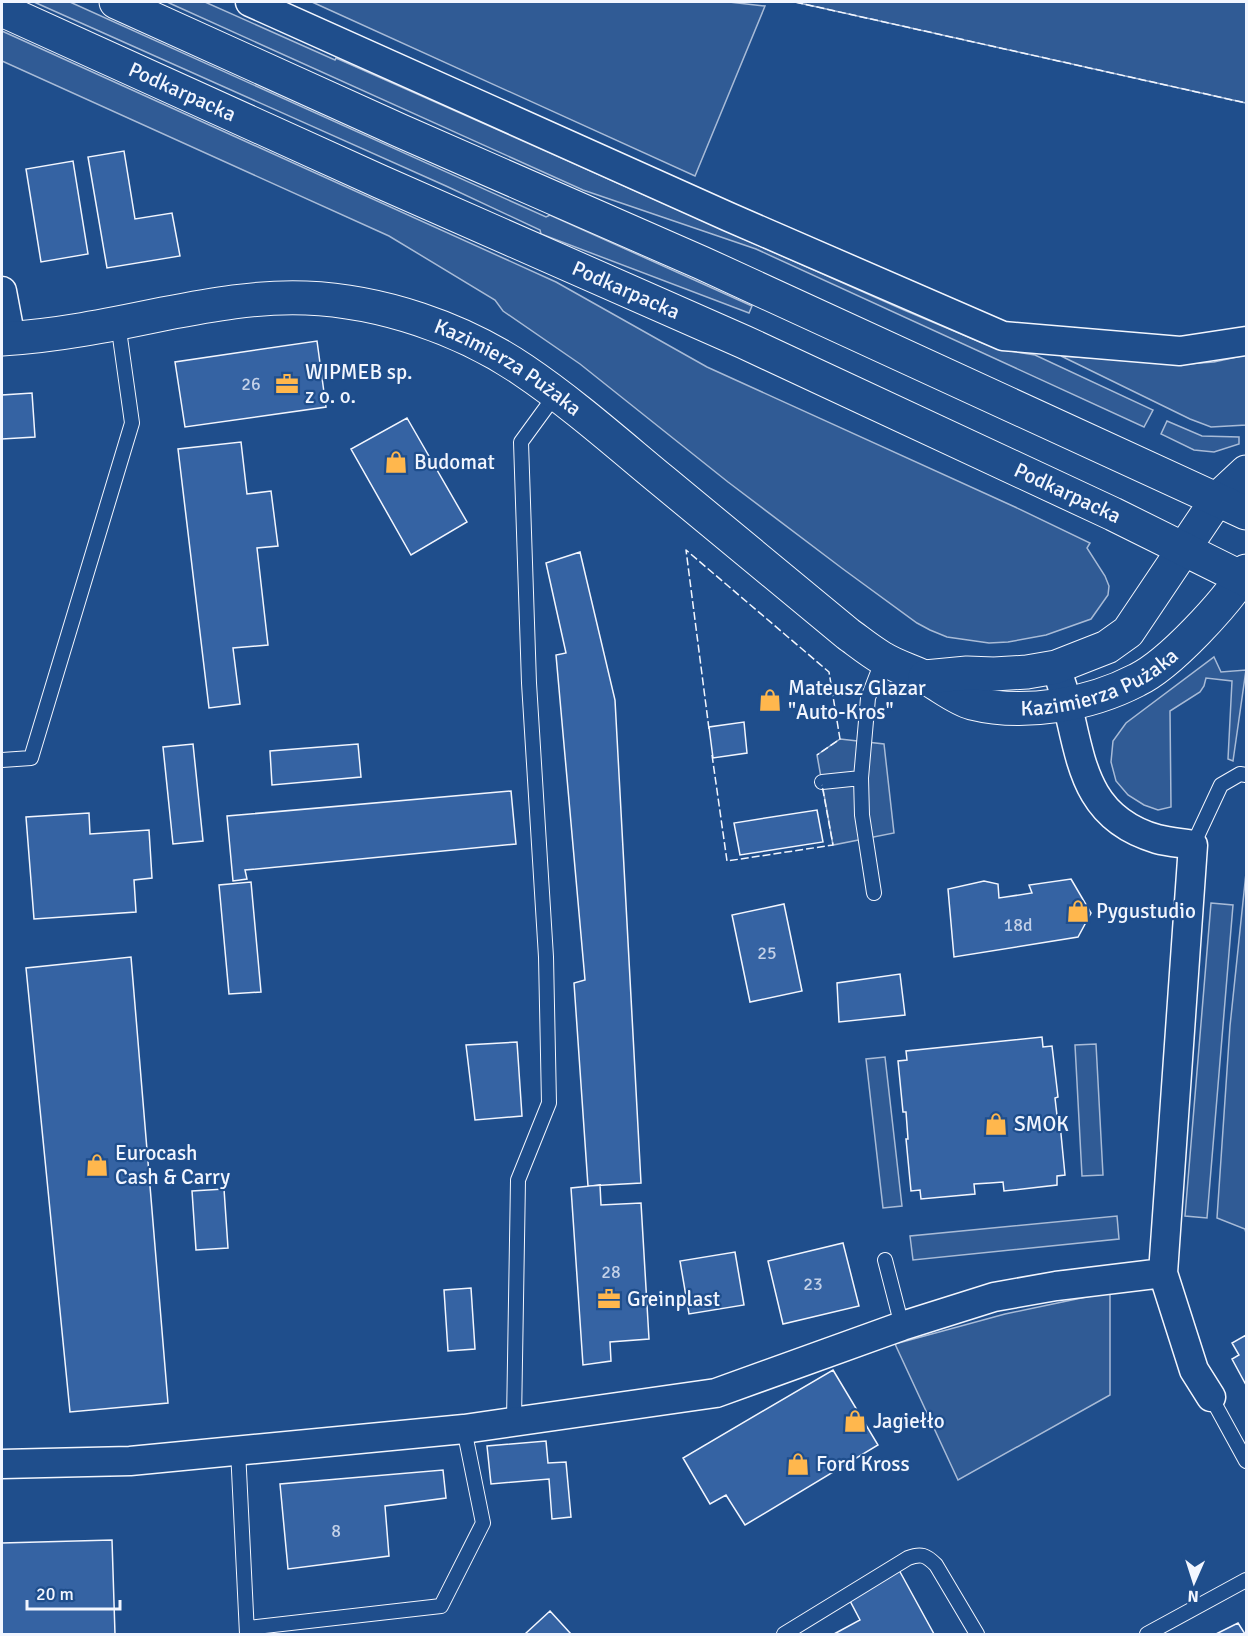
<svg xmlns="http://www.w3.org/2000/svg" width="1248" height="1636" viewBox="0 0 1248 1636" font-family="Signika,sans-serif">
	<rect width="100%" height="100%" fill="#1f4e8c"/>
	<path fill="#305b95" stroke="#a8bbd7" stroke-width="1.5" d="M 34,2 L 70,2 L 546,217 L 550,215 L 752,306 L 749,313 L 541,234 L 540,230 L 446,186 Z
		M 167,2 L 205,2 L 335,60 L 336,58 L 904,310 L 985,344 L 1004,350 L 1035,355 L 1153,410 L 1144,427 L 756,249 L 583,190 Z
		M 312,2 L 729,2 L 765,6 L 695,176 Z
		M 795,2 L 1246,2 L 1246,103 Z
		M 2,31 L 556,282 L 707,367 L 1015,507 L 1090,543 L 1087,548 L 1105,576 L 1109,586 L 1108,595 L 1091,619 L 1046,635 L 1008,642 L 989,643 L 947,637 L 930,630 L 917,623 L 843,569 L 728,482 L 580,364 L 503,311 L 495,300 L 389,236 L 2,61 Z
		M 1246,355 L 1246,425 L 1211,427 L 1190,419 L 1061,356 L 1186,364 L 1214,362 Z
		M 1167,421 L 1202,436 L 1239,437 L 1239,444 L 1214,452 L 1194,450 L 1161,434 Z
		M 1214,657 L 1221,672 L 1246,670 L 1233,761 L 1228,759 L 1232,681 L 1206,678 L 1204,686 L 1200,692 L 1170,711 L 1171,807 L 1158,810 L 1144,805 L 1128,795 L 1116,781 L 1111,762 L 1113,741 L 1126,723 Z
		M 840,739 L 884,744 L 894,833 L 833,845 L 817,755 Z
		M 1246,873 L 1246,1233 L 1245,1229 L 1217,1218 L 1230,1026 Z
		M 1211,903 L 1233,905 L 1207,1218 L 1185,1216 Z
		M 1096,1044 L 1103,1175 L 1082,1176 L 1075,1045 Z
		M 885,1057 L 902,1206 L 883,1208 L 866,1059 Z
		M 1117,1216 L 1119,1239 L 913,1260 L 910,1236 Z
		M 1110,1292 L 1110,1395 L 958,1480 L 895,1344 L 1005,1314 Z"/>
	<path fill="#3563a3" stroke="#f2f6ff" stroke-width="1.5" d="M 124,151 L 135,219 L 172,213 L 180,256 L 107,268 L 88,157 Z
		M 73,161 L 88,254 L 41,262 L 26,169 Z
		M 317,341 L 326,407 L 185,427 L 175,362 Z
		M 32,393 L 35,437 L 2,439 L 2,395 Z
		M 407,418 L 467,522 L 411,555 L 351,449 Z
		M 241,442 L 247,494 L 271,491 L 278,546 L 257,548 L 268,645 L 233,648 L 240,704 L 209,708 L 178,449 Z
		M 580,552 L 615,700 L 641,1183 L 588,1186 L 574,983 L 585,980 L 556,655 L 566,653 L 546,563 Z
		M 744,722 L 747,753 L 713,758 L 709,727 Z
		M 193,744 L 203,841 L 173,844 L 163,747 Z
		M 358,744 L 361,777 L 272,785 L 270,751 Z
		M 511,791 L 516,844 L 245,870 L 247,879 L 233,881 L 227,816 Z
		M 817,810 L 823,842 L 740,855 L 734,823 Z
		M 89,813 L 90,834 L 149,830 L 152,878 L 134,880 L 136,912 L 34,919 L 26,817 Z
		M 1071,879 L 1091,913 L 1078,937 L 954,957 L 948,889 L 984,881 L 998,884 L 999,898 L 1032,893 L 1029,885 Z
		M 251,882 L 261,992 L 229,994 L 219,885 Z
		M 784,904 L 802,991 L 750,1002 L 732,915 Z
		M 131,957 L 168,1403 L 70,1412 L 26,968 Z
		M 900,974 L 905,1015 L 839,1022 L 837,983 Z
		M 1042,1037 L 1043,1047 L 1052,1046 L 1058,1097 L 1055,1098 L 1058,1124 L 1060,1124 L 1065,1175 L 1057,1176 L 1057,1185 L 1004,1191 L 1003,1182 L 990,1183 L 974,1184 L 975,1194 L 921,1199 L 920,1190 L 911,1191 L 906,1139 L 908,1139 L 906,1112 L 903,1112 L 898,1061 L 907,1060 L 906,1051 Z
		M 517,1042 L 522,1116 L 475,1120 L 466,1045 Z
		M 600,1185 L 601,1205 L 641,1203 L 649,1339 L 610,1342 L 611,1361 L 583,1365 L 571,1188 Z
		M 224,1189 L 228,1248 L 196,1250 L 192,1191 Z
		M 843,1243 L 859,1306 L 783,1324 L 768,1261 Z
		M 735,1252 L 744,1305 L 689,1314 L 680,1261 Z
		M 471,1288 L 475,1349 L 448,1351 L 444,1290 Z
		M 1246,1335 L 1246,1385 L 1232,1359 L 1239,1355 L 1232,1343 Z
		M 833,1370 L 878,1445 L 745,1525 L 726,1495 L 710,1504 L 683,1458 Z
		M 546,1441 L 548,1463 L 566,1462 L 571,1517 L 552,1519 L 549,1479 L 491,1484 L 487,1446 Z
		M 443,1470 L 446,1498 L 385,1506 L 389,1556 L 288,1569 L 280,1484 Z
		M 112,1540 L 115,1634 L 2,1634 L 2,1543 Z
		M 899,1570 L 934,1634 L 834,1634 L 860,1620 L 848,1597 Z
		M 550,1611 L 571,1634 L 525,1634 Z
		M 1238,1623 L 1245,1634 L 1216,1634 Z"/>
	<g fill="none" stroke-linecap="round" stroke-linejoin="round">
		<g stroke="#f2f6ff" stroke-width="16">
			<path id="lane" d="M 2,760 L 31,758 L 132,423 L 118,323
				M 822,782 L 861,778
				M 1193,845 L 1221,785 L 1240,774 L 1246,775
				M 874,893 L 862,815 L 861,778 L 868,698 L 883,659
				M 885,1260 L 902,1326
				M 1211,1397 L 1246,1461
				M 514,1421 L 518,1180 L 549,1103 L 546,957 L 529,683 L 521,442 L 556,394
				M 238,1450 L 247,1634
				M 247,1628 L 441,1606 L 483,1523 L 464,1429
				M 784,1634 L 908,1558 C 921,1553 926,1555 936,1565 L 977,1634
				M 1147,1634 L 1246,1580"/>
		</g>
		<g stroke="#f2f6ff" stroke-width="31">
			<path id="street" d="M 250,2 L 729,217 L 1003,336 L 1180,351 L 1246,341
				M 2,291 L 11,339
				M 1056,667 C 1060,680 1065,693 1068,707 C 1082,767 1088,819 1157,839 C 1168,842 1181,843 1193,845 L 1163,1273 L 1194,1370 L 1211,1397
				M 2,1464 L 130,1461 L 464,1429 L 716,1393 L 902,1326 L 994,1297 L 1056,1286 L 1163,1273"/>
		</g>
		<g stroke="#f2f6ff" stroke-width="35">
			<g id="secondary">
				<path id="s1" d="M 2,339 C 56,336 110,325 163,314 C 210,305 258,296 306,298 C 381,301 461,328 523,370 C 572,403 617,443 663,481 C 725,532 787,583 848,634 C 859,642 870,651 882,658 C 896,667 913,671 928,679 C 941,686 957,699 972,703 C 1024,716 1089,705 1137,680 C 1170,664 1226,603 1246,571"/>
				<path d="M 925,677 L 967,673 L 994,674 L 1027,672 L 1056,667 L 1107,647 L 1128,632 L 1218,498 L 1246,472"/>
			</g>
		</g>
		<g stroke="#f2f6ff" stroke-width="35">
			<g id="primary">
				<path d="M 116,2 L 401,131 L 702,263 L 1246,513"/>
				<path id="s2" d="M 2,10 L 381,182 L 744,342 L 1113,514 L 1246,580"/>
			</g>
		</g>
		<use href="#lane" stroke="#1f4e8c" stroke-width="14"/>
		<use href="#street" stroke="#1f4e8c" stroke-width="28"/>
		<use href="#secondary" stroke="#1f4e8c" stroke-width="33"/>
		<use href="#primary" stroke="#1f4e8c" stroke-width="33"/>
		<path stroke="#f2f6ff" stroke-width="1.5" stroke-dasharray="8 3" stroke-linecap="butt" d="M 795,2 L 1246,103
			M 709,729 L 686,550 L 829,672 L 840,739 L 817,755
			M 712,755 L 727,861 L 833,845 L 822,785"/>
	</g>
	<defs>
		<g id="office-bare" transform="scale(1.8)"><path d="M-6-3h4V-5.5h4V-3h4V5H-6ZM-1-4.5V-3h2v-1.5ZM-6 0V1H6V0Z" fill="#ffb74d" stroke="#1f4e8c" stroke-width="2.5" paint-order="stroke"/></g>
		<g id="shop-bare" transform="scale(1.8)"><path d="M-5-2.5h2.3a2.7 3.5 0 0 1 5.4 0H5L5.5 6h-11ZM-1.5-2.5h3a1.5 2.3 0 0 0-3 0Z" fill="#ffb74d" stroke="#1f4e8c" stroke-width="2.5" paint-order="stroke"/></g>
	</defs>
	<g fill-rule="evenodd">
		<use href="#office-bare" x="287" y="384"/>
		<use href="#shop-bare" x="396" y="462"/>
		<use href="#shop-bare" x="770" y="700"/>
		<use href="#shop-bare" x="1078" y="911"/>
		<use href="#shop-bare" x="996" y="1124"/>
		<use href="#shop-bare" x="97" y="1165"/>
		<use href="#office-bare" x="609" y="1299"/>
		<use href="#shop-bare" x="855" y="1421"/>
		<use href="#shop-bare" x="798" y="1464"/>
	</g>
	<g text-anchor="middle" dominant-baseline="central" stroke-width="4.5" stroke-linejoin="round" paint-order="stroke">
		<g font-size="18" fill="#c3d1e8">
			<text x="251" y="384">26</text>
			<text x="1018" y="925">18d</text>
			<text x="767" y="953">25</text>
			<text x="611" y="1272">28</text>
			<text x="813" y="1284">23</text>
			<text x="336" y="1531">8</text>
		</g>
		<g font-size="21" fill="#f2f6ff" stroke="#1f4e8c">
			<text stroke="none"><textPath href="#s2" startOffset="198">Podkarpacka</textPath></text>
			<text stroke="none"><textPath href="#s2" startOffset="684">Podkarpacka</textPath></text>
			<text stroke="none"><textPath href="#s1" startOffset="524">Kazimierza Pużaka</textPath></text>
			<text stroke="none"><textPath href="#s2" startOffset="1170">Podkarpacka</textPath></text>
			<text stroke="none"><textPath href="#s1" startOffset="1233">Kazimierza Pużaka</textPath></text>
		</g>
		<g font-size="21" fill="#f2f6ff" stroke="#1f4e8c" text-anchor="start">
			<text x="305" y="372">WIPMEB sp.<tspan x="305" dy="24">z o. o.</tspan></text>
			<text x="414" y="462">Budomat</text>
			<text x="788" y="688">Mateusz Glazar<tspan x="788" dy="24">"Auto-Kros"</tspan></text>
			<text x="1096" y="911">Pygustudio</text>
			<text x="1014" y="1124">SMOK</text>
			<text x="115" y="1153">Eurocash<tspan x="115" dy="24">Cash &amp; Carry</tspan></text>
			<text x="627" y="1299">Greinplast</text>
			<text x="873" y="1421">Jagiełło</text>
			<text x="816" y="1464">Ford Kross</text>
		</g>
	</g>
	<rect width="1248" height="1636" fill="none" stroke="#f2f6ff" stroke-width="6"/>
	<g transform="translate(1194 1582) rotate(183)" stroke="#1f4e8c" stroke-width="4.5" paint-order="stroke">
	<path d="M0-4.5L10 22L0 15L-10 22Z" fill="#f2f6ff"/>
	<text y="-9" font-size="16" font-weight="bold" text-anchor="middle" fill="#f2f6ff">N</text>
	</g>
	<path d="M27 1600v9h93v-9" fill="none" stroke="#f2f6ff" stroke-width="3"/>
	<text x="36" y="1600" font-size="18" fill="#f2f6ff" stroke="#1f4e8c" stroke-width="4.5" paint-order="stroke">20 m</text>
</svg>
